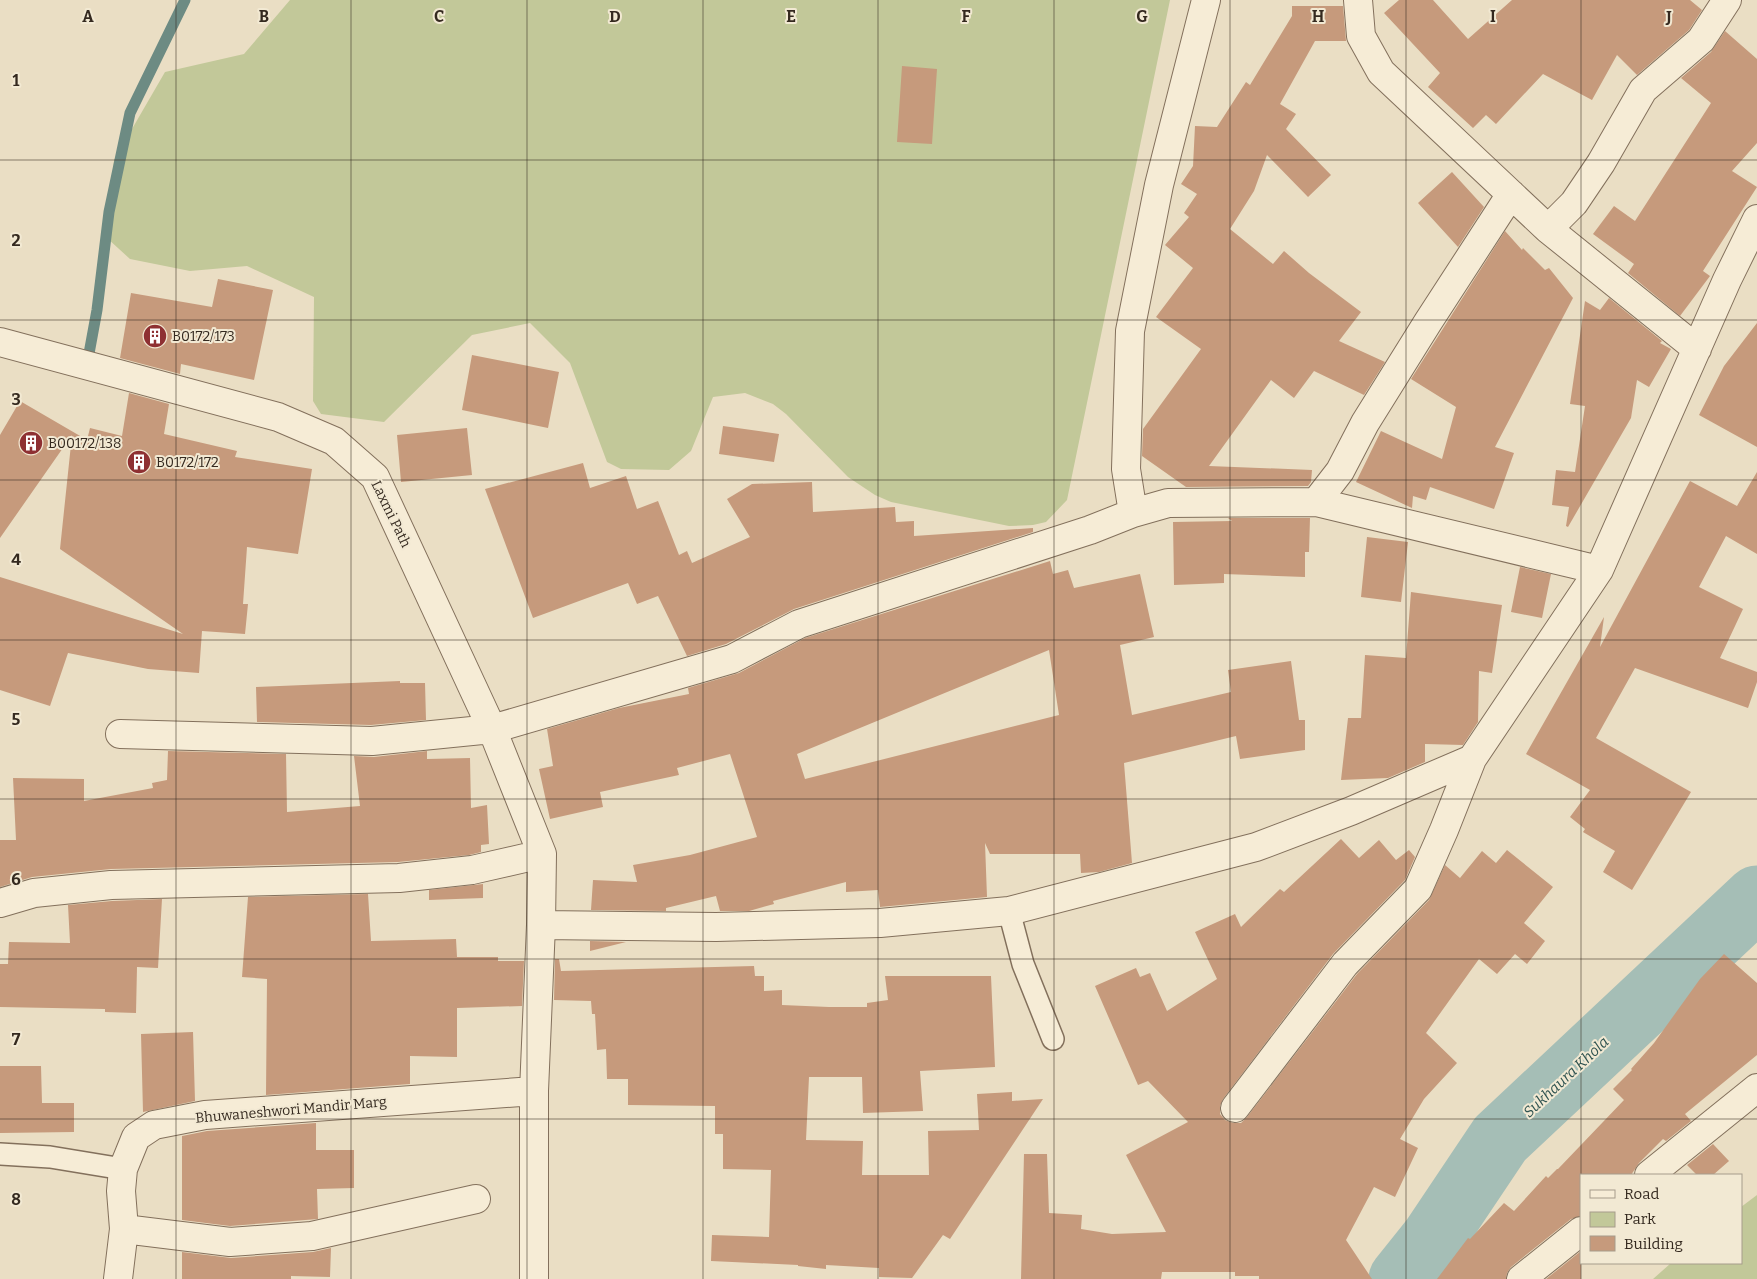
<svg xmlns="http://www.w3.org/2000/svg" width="1757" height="1279" viewBox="0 0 1757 1279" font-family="Bitter,serif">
	<rect width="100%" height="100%" fill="#eadec4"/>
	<path fill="#c2c899" d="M 290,0 L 1170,0 L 1067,500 L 1046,522 L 1033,525 L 1009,526 L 891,502 L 875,495 L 848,477 L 786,414 L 773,404 L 745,393 L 713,397 L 691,451 L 669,470 L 621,469 L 607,462 L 570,363 L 530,323 L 472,335 L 384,422 L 321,414 L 313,401 L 314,297 L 247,266 L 190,271 L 130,259 L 107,238 L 114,160 L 165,72 L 244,54 Z
		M 1757,1195 L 1757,1279 L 1653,1279 L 1671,1263 L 1741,1263 L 1741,1207 Z"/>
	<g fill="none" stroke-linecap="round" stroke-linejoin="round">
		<path stroke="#6d8b83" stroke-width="11" d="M 88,359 L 97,310 L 109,212 L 130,113 L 185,0"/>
		<path stroke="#a5beb6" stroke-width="65" d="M 1401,1279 L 1433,1239 L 1500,1139 L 1757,898"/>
	</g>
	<path fill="#c69a7c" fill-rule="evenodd" d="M 1399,0 L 1433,0 L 1468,39 L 1512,0 L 1690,0 L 1702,10 L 1689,30 L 1637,75 L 1617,55 L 1592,100 L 1543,74 L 1496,124 L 1486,115 L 1473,128 L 1428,87 L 1440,73 L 1384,13 Z
		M 1292,6 L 1343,6 L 1346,41 L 1315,41 L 1280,104 L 1296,114 L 1286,129 L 1331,175 L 1308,197 L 1267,155 L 1254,191 L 1230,229 L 1273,264 L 1284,251 L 1309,273 L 1361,312 L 1339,341 L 1385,362 L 1364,395 L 1314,371 L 1294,398 L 1271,380 L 1209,466 L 1312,470 L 1311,482 L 1308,486 L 1186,487 L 1142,456 L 1143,429 L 1201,349 L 1156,317 L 1193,268 L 1165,245 L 1189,217 L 1184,213 L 1197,194 L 1181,184 L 1193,166 L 1195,126 L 1217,127 L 1246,82 L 1250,85 L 1292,16 Z
		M 1725,31 L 1757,59 L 1757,143 L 1732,171 L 1757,187 L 1703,271 L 1710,276 L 1680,316 L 1628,273 L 1634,264 L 1593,234 L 1614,206 L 1635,221 L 1711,103 L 1681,78 L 1711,52 Z
		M 902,66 L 937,69 L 932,144 L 897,142 Z
		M 1452,172 L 1484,207 L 1458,247 L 1418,203 Z
		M 1505,231 L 1522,250 L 1523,248 L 1545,270 L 1549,268 L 1573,298 L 1495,447 L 1514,453 L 1494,509 L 1430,487 L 1426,500 L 1413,496 L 1412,508 L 1356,482 L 1381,431 L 1442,459 L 1456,407 L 1411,379 Z
		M 218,279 L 273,290 L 254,380 L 181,364 L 180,374 L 120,358 L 131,293 L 212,307 Z
		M 1609,298 L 1662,341 L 1660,343 L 1671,349 L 1649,387 L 1637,380 L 1631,418 L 1568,527 L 1566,526 L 1569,507 L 1552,505 L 1556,470 L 1575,472 L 1585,406 L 1570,404 L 1585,301 L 1600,310 Z
		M 1757,323 L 1757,447 L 1699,415 L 1724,366 Z
		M 472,355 L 559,372 L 548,428 L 462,410 Z
		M 129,393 L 169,404 L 164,434 L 237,451 L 235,457 L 312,469 L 298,554 L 247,547 L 243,604 L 248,604 L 245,634 L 202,631 L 199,673 L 148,669 L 68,653 L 50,706 L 0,690 L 0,577 L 183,634 L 60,549 L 72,435 L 0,538 L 0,435 L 20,401 L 87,440 L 90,428 L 122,436 Z
		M 723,426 L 779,434 L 774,462 L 719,454 Z
		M 467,428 L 472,475 L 401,482 L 397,435 Z
		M 583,463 L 590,488 L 626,476 L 637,509 L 658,501 L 679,555 L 687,551 L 692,563 L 750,537 L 727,499 L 752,484 L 812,482 L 813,512 L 895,507 L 896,522 L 914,521 L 914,536 L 1033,528 L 1033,532 L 794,609 L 726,644 L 687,656 L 658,596 L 637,604 L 628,583 L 533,618 L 485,489 Z
		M 1757,472 L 1757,554 L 1726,536 L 1699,587 L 1743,609 L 1720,658 L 1757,672 L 1757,682 L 1748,708 L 1635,668 L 1596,738 L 1691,792 L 1632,890 L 1603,872 L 1615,851 L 1583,832 L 1585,829 L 1570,817 L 1590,790 L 1526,754 L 1604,617 L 1600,647 L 1690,481 L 1737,506 Z
		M 1228,518 L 1310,518 L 1309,552 L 1305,552 L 1305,577 L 1224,574 L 1224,583 L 1174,585 L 1173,522 L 1232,521 Z
		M 1367,537 L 1408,542 L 1401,602 L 1361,597 Z
		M 1050,561 L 1053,574 L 1068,570 L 1074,588 L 1140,574 L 1154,637 L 1120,645 L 1132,715 L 1231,692 L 1228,670 L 1291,661 L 1299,720 L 1305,720 L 1305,750 L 1240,759 L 1236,736 L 1124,763 L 1132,863 L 1099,872 L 1081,873 L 1080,854 L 990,854 L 985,843 L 987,897 L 880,907 L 878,890 L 846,892 L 846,882 L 773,901 L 774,904 L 749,911 L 720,911 L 716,896 L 666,908 L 666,911 L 591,910 L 593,880 L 637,882 L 633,865 L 690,855 L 757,837 L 730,754 L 677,768 L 679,775 L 600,792 L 603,807 L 550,819 L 539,769 L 553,766 L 547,729 L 619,708 L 689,694 L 688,688 L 739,673 L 805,638 ZM 1049,650 L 1059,715 L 805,779 L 797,754 Z
		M 1520,567 L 1551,574 L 1542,618 L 1511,612 Z
		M 1411,592 L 1502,605 L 1492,673 L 1479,671 L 1478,722 L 1463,745 L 1425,744 L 1425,762 L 1388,778 L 1341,780 L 1348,718 L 1361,718 L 1365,655 L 1406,658 Z
		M 400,681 L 400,683 L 425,683 L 426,720 L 371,725 L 257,722 L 256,687 Z
		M 168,751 L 286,754 L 287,812 L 360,806 L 354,756 L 374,757 L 427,751 L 427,759 L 470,758 L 471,808 L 487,805 L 489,844 L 481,845 L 481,852 L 469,855 L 398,862 L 111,869 L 32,877 L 0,887 L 0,840 L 16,840 L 13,778 L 84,779 L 84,801 L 153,788 L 152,783 L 167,780 Z
		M 1341,839 L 1359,858 L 1379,840 L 1396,860 L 1409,850 L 1415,857 L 1405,880 L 1333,954 L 1223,1099 L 1220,1106 L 1220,1114 L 1225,1120 L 1233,1123 L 1241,1123 L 1247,1117 L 1357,974 L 1429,900 L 1445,865 L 1460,878 L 1482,851 L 1496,863 L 1507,850 L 1553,887 L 1524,923 L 1545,941 L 1527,964 L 1515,954 L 1497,974 L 1479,959 L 1426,1033 L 1457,1063 L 1424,1099 L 1400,1139 L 1418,1148 L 1395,1197 L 1374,1187 L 1346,1240 L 1372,1279 L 1259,1279 L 1259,1276 L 1235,1276 L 1235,1272 L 1162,1272 L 1161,1279 L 1021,1279 L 1024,1154 L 1047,1154 L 1049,1213 L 1082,1215 L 1081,1229 L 1112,1234 L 1166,1232 L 1126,1155 L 1188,1122 L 1148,1081 L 1138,1085 L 1095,986 L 1136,968 L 1140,977 L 1150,973 L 1167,1011 L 1217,979 L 1195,932 L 1235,914 L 1241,927 L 1280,889 L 1284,892 Z
		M 483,884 L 483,898 L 429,900 L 429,890 Z
		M 368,894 L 371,941 L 456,939 L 457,957 L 498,957 L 498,961 L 524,961 L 522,1006 L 457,1008 L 457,1057 L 410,1056 L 410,1084 L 266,1095 L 267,979 L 242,977 L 248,897 Z
		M 162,899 L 158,968 L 137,967 L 136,1013 L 105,1012 L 105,1009 L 0,1007 L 0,964 L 8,964 L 9,942 L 70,943 L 68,905 L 112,901 Z
		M 590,941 L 626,942 L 590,951 Z
		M 1724,954 L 1757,983 L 1757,1055 L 1685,1114 L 1691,1121 L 1666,1141 L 1663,1139 L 1639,1163 L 1631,1175 L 1581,1175 L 1581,1216 L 1571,1219 L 1511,1267 L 1507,1273 L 1506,1279 L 1437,1279 L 1468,1238 L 1470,1239 L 1504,1203 L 1514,1211 L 1546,1176 L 1548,1178 L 1557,1169 L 1558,1169 L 1624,1100 L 1613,1089 L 1632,1070 L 1631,1069 L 1654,1043 L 1700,979 Z
		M 555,959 L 559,959 L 561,971 L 754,966 L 755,976 L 764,976 L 764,991 L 782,990 L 782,1005 L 829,1007 L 867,1007 L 867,1003 L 888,1000 L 885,976 L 991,976 L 995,1067 L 920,1071 L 923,1111 L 863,1113 L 862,1077 L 809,1077 L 806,1140 L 863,1141 L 862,1175 L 929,1175 L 928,1131 L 979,1130 L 977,1094 L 1012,1092 L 1012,1101 L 1043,1099 L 950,1239 L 943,1235 L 912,1278 L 879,1277 L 879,1268 L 826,1265 L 826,1269 L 798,1266 L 798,1265 L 711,1261 L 712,1235 L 769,1237 L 771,1170 L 723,1169 L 723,1134 L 715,1134 L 715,1106 L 628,1105 L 628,1079 L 607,1079 L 606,1049 L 597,1050 L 595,1014 L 592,1014 L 591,1001 L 554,1000 Z
		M 193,1032 L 195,1101 L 143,1112 L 141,1034 Z
		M 0,1066 L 41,1066 L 42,1103 L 74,1103 L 74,1132 L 0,1133 Z
		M 316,1123 L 316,1150 L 354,1150 L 354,1188 L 317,1189 L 318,1219 L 230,1226 L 182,1220 L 182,1136 L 207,1131 Z
		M 1713,1144 L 1729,1161 L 1713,1175 L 1697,1175 L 1687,1165 Z
		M 331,1248 L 330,1277 L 291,1276 L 291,1279 L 182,1279 L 182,1252 L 231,1258 L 313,1252 Z
		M 1581,1251 L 1581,1279 L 1546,1279 Z"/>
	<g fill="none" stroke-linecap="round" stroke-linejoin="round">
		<g stroke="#83705c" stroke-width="24">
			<path id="lane" d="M 1009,911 L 1023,964 L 1053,1039
				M 0,1154 L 50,1157 L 123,1169"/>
		</g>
		<g stroke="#83705c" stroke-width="30">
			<path id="street" d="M 1206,0 L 1159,185 L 1130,331 L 1126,469 L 1133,513 L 1168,503 L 1316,502 L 1599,570
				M 1358,0 L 1361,36 L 1381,72 L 1548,229 L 1574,203 L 1601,163 L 1643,90 L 1701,40 L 1727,0
				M 1548,229 L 1697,349
				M 0,342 L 278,417 L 334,441 L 375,477 L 492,729 L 542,854 L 541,925 L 534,1091 L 534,1279
				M 1316,502 L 1340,471 L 1365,423 L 1428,322 L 1511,194
				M 120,734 L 372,741 L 492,729 L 732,659 L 799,624 L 1090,530 L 1133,513
				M 0,903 L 34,893 L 111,885 L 399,878 L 472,870 L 542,854
				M 541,925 L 716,927 L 880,923 L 1009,911 L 1256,847 L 1351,811 L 1472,759 L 1599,570 L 1727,280 L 1757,219
				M 1235,1108 L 1345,964 L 1418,889 L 1444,830 L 1472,759
				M 1649,1175 L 1757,1088
				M 124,1229 L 230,1242 L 312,1236 L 476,1199
				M 118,1279 L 124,1229 L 121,1191 L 123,1169 L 136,1137 L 154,1125 L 205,1115 L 534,1091
				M 1521,1279 L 1581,1231"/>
		</g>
		<use href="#lane" stroke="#f6ecd6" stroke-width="21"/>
		<use href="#street" stroke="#f6ecd6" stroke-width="28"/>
	</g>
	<path fill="none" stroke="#34291f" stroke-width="1" stroke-opacity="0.55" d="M 176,0 L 176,1279M 351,0 L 351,1279M 527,0 L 527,1279M 703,0 L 703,1279M 878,0 L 878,1279M 1054,0 L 1054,1279M 1230,0 L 1230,1279M 1406,0 L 1406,1279M 1581,0 L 1581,1175M 0,160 L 1757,160M 0,320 L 1757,320M 0,480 L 1757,480M 0,640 L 1757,640M 0,799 L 1757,799M 0,959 L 1757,959M 0,1119 L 1757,1119M 1581,1263 L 1581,1279"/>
	<defs>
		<g id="building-disc" transform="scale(1.25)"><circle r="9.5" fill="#8e3032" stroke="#f2e9d3"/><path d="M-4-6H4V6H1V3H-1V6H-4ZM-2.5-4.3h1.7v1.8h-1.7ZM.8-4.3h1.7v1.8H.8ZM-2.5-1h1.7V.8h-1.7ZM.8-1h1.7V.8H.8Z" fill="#fff"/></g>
	</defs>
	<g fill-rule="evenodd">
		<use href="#building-disc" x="155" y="336"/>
		<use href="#building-disc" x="31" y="443"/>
		<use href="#building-disc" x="139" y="462"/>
	</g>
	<g text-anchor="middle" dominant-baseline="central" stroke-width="4" stroke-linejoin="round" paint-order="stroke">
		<g font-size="14" fill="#34291f" stroke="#f2e9d3" text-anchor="start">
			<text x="172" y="336">B0172/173</text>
			<text x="48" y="443">B00172/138</text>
			<text x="156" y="462">B0172/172</text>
		</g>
		<g font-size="14" fill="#34291f" stroke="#f2e9d3">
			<text transform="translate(391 514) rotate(64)">Laxmi Path</text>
			<text transform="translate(291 1110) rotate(-5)">Bhuwaneshwori Mandir Marg</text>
		</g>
		<g font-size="15" font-style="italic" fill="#2f5350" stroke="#f2e9d3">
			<text transform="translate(1566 1077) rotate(-43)">Sukhaura Khola</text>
		</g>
	</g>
	<g font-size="16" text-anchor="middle" font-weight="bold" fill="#34291f" stroke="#f2e9d3" stroke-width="4" stroke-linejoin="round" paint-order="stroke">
		<text x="88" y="22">A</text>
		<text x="264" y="22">B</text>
		<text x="439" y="22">C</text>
		<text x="615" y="22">D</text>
		<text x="791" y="22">E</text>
		<text x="966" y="22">F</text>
		<text x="1142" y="22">G</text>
		<text x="1318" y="22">H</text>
		<text x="1493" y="22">I</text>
		<text x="1669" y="22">J</text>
		<text x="16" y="86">1</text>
		<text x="16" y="246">2</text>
		<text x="16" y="405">3</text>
		<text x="16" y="565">4</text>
		<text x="16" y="725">5</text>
		<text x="16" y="885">6</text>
		<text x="16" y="1045">7</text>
		<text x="16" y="1205">8</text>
	</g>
	<rect x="1580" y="1174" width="162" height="90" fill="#f2e9d3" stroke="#a69c8b"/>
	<rect x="1590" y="1190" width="25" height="8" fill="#f6ecd6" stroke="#a69c8b"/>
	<text x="1624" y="1199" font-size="15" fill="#34291f">Road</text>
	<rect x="1590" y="1212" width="25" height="15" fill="#c2c899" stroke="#a69c8b"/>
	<text x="1624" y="1224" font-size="15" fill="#34291f">Park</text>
	<rect x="1590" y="1236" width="25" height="15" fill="#c69a7c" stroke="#a69c8b"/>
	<text x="1624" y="1249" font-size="15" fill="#34291f">Building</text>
</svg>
